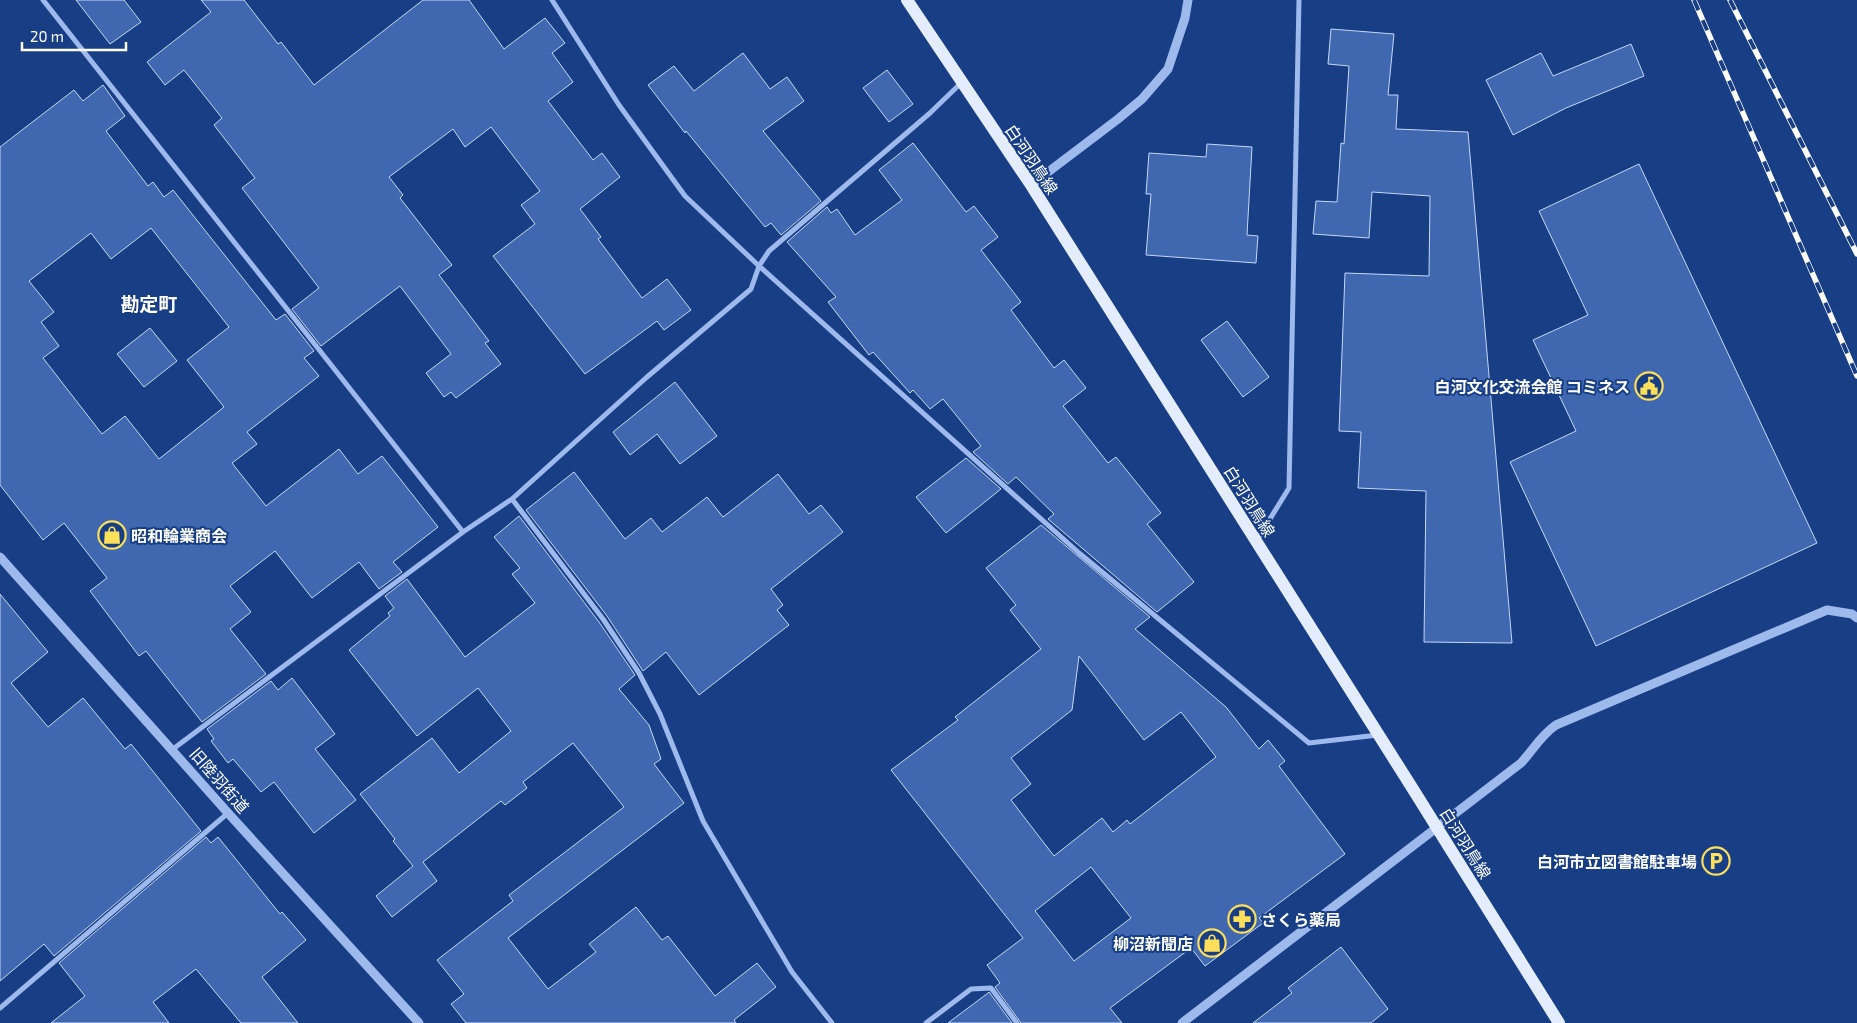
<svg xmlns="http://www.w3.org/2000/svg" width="1857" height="1023" viewBox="0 0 1857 1023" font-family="'Exo 2','Noto Sans JP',sans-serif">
	<rect width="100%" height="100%" fill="#183e86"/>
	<path fill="#4068b0" stroke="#c4d7f9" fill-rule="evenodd" d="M 76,0 L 124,0 L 141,22 L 110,44 Z
		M 201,0 L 244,0 L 278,44 L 281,42 L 314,85 L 423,0 L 469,0 L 504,49 L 545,18 L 565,43 L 552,53 L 573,82 L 548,101 L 593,160 L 602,153 L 620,177 L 580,209 L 601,237 L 598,239 L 642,298 L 667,279 L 691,310 L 664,330 L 657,321 L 585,374 L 493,256 L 535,224 L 521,205 L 540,191 L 491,127 L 465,147 L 453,129 L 389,177 L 403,195 L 400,198 L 452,265 L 439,275 L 489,341 L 485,343 L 501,364 L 456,398 L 451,392 L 444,397 L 426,373 L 451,354 L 400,286 L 321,346 L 292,309 L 319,288 L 242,188 L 255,178 L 214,125 L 222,118 L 184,70 L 165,85 L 147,62 L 211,12 Z
		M 1331,29 L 1394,34 L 1388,95 L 1398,95 L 1396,129 L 1468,132 L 1512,643 L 1424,642 L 1426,491 L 1358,488 L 1361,432 L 1339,431 L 1345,273 L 1429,276 L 1430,196 L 1372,192 L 1369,238 L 1313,234 L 1316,201 L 1337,202 L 1341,143 L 1344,144 L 1349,66 L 1328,64 Z
		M 1631,44 L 1644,76 L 1566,108 L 1513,135 L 1486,80 L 1541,53 L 1553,76 Z
		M 743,53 L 770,89 L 787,77 L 804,101 L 763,131 L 821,201 L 781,235 L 771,223 L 765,227 L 686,131 L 685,133 L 648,85 L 674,66 L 694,91 Z
		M 887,70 L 913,104 L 889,122 L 863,88 Z
		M 103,85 L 125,116 L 106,131 L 148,186 L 153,182 L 164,197 L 173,190 L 276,320 L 285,314 L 314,351 L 304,358 L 319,376 L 247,432 L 257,444 L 232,463 L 266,506 L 339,449 L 358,474 L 382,456 L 438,527 L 393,562 L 402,572 L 379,589 L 359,562 L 312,598 L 275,551 L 230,586 L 251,612 L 230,629 L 266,674 L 202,722 L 146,651 L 139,656 L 90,591 L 107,578 L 64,523 L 43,540 L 0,485 L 0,147 L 74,90 L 83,101 ZM 151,228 L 229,327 L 187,360 L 224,407 L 159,459 L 125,416 L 102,434 L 43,358 L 59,346 L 41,322 L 54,312 L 29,281 L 91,233 L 111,259 Z
		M 913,143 L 966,212 L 974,206 L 998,237 L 981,250 L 1021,302 L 1011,310 L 1054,368 L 1064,360 L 1086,388 L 1063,406 L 1108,463 L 1116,457 L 1161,513 L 1147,524 L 1194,582 L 1157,612 L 1048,519 L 1054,514 L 1016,477 L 1008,484 L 973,452 L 981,446 L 943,399 L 930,409 L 913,390 L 910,393 L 873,352 L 869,355 L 828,302 L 836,297 L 787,242 L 827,207 L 831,213 L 837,209 L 855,235 L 902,200 L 879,170 Z
		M 1207,144 L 1252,147 L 1247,235 L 1258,236 L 1256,263 L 1146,255 L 1151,194 L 1146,194 L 1149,153 L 1206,157 Z
		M 1639,164 L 1817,543 L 1596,646 L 1510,462 L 1576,431 L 1533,340 L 1588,315 L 1539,211 Z
		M 1227,321 L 1269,377 L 1243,397 L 1201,340 Z
		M 150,328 L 177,361 L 144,387 L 117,354 Z
		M 675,382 L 717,436 L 680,464 L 657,434 L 630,455 L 613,432 Z
		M 966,458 L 1001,489 L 946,533 L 916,497 Z
		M 574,472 L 625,539 L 651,518 L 662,532 L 707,497 L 723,517 L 778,474 L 809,514 L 821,505 L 843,532 L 771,589 L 783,605 L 777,610 L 789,625 L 699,695 L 666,652 L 643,671 L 607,616 L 526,510 Z
		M 519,516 L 599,622 L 635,675 L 619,689 L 649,725 L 661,759 L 654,764 L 684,803 L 508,938 L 548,989 L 596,952 L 589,944 L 636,907 L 662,940 L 668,936 L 715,996 L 757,963 L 776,987 L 734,1020 L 736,1023 L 466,1023 L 451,1004 L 464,994 L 437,960 L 513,901 L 509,895 L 624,807 L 573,743 L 523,782 L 527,788 L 505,805 L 501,801 L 423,862 L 437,881 L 392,917 L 376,896 L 413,866 L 393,841 L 395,839 L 360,794 L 432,738 L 459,773 L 511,731 L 478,688 L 417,736 L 349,650 L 390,616 L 388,613 L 394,608 L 385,596 L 407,579 L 465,657 L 535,603 L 512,574 L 520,568 L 494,537 Z
		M 1041,525 L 1150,617 L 1135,629 L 1226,707 L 1259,749 L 1268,740 L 1285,761 L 1279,766 L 1345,854 L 1259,918 L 1263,923 L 1205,966 L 1191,948 L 1110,1008 L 1122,1023 L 1021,1023 L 995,987 L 1000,983 L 987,965 L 1023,938 L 891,770 L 958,720 L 955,717 L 1041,649 L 1010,610 L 1016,605 L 986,568 ZM 1079,656 L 1144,740 L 1181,712 L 1216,757 L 1130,824 L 1127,820 L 1113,832 L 1102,818 L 1054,856 L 1011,800 L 1031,784 L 1011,758 L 1072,710 ZM 1091,867 L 1131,918 L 1074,961 L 1035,911 Z
		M 0,594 L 48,652 L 11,683 L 48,727 L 83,698 L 125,749 L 131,744 L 201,831 L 54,956 L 44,944 L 0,981 Z
		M 292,678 L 335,734 L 315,749 L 356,800 L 314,833 L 274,782 L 261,792 L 233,759 L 228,763 L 211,741 L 214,739 L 207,729 L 271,681 L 278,690 Z
		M 206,837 L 211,843 L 218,837 L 280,914 L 282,912 L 306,940 L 262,977 L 298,1023 L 241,1023 L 196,969 L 153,1002 L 169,1023 L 51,1023 L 85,996 L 59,963 Z
		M 1341,947 L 1388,1009 L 1371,1023 L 1253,1023 L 1292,993 L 1288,988 Z
		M 989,992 L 1012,1023 L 948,1023 L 988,993 Z"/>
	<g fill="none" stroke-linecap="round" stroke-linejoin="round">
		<path stroke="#9ebaed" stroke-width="5" d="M 43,0 L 463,532
			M 552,0 L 619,105 L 685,196 L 759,266 L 1079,553 L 1309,743 L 1378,735
			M 512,499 L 603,619 L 639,673 L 660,714 L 703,821 L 792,972 L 832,1023
			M 1257,540 L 1289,488 L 1299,0
			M 173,749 L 463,532 L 512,499 L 647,377 L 751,289 L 759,266 L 769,251 L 930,113 L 961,83
			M 0,1008 L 228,813
			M 926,1023 L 971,989 L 991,988 L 1017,1023"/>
		<path stroke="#9ebaed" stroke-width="9" d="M 1031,185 L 1118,119 L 1142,99 L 1168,69 L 1185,18 L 1188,0
			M 0,557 L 228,813 L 419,1023
			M 1182,1023 L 1521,763 C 1533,750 1541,735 1556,725 L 1827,610 L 1852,614 L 1857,618"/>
		<path stroke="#e4ecff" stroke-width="12" d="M 907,0 L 1031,185 L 1411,786 L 1559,1023"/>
		<g stroke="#fff" stroke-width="5.5">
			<path id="rail" d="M 1694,0 L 1857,376
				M 1730,0 L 1857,254"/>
		</g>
		<use href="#rail" stroke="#183e86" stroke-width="4" stroke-dasharray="11" stroke-linecap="butt"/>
	</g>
	<defs>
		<g id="civic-ring" transform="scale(1.4375)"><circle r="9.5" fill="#183e86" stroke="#ffdf5a" stroke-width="1.5"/><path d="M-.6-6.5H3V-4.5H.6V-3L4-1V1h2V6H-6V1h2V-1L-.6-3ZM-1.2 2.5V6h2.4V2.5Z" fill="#ffdf5a"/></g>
		<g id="shop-ring" transform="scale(1.4375)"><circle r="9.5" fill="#183e86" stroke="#ffdf5a" stroke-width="1.5"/><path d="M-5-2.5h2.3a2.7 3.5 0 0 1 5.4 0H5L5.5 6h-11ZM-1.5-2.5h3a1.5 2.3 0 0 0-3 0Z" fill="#ffdf5a"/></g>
		<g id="parking-ring" transform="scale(1.4375)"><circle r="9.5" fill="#183e86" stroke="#ffdf5a" stroke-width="1.5"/><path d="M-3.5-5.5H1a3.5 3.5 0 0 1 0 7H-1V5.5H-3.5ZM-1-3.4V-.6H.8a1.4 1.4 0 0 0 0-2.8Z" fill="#ffdf5a"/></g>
		<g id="pharmacy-ring" transform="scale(1.4375)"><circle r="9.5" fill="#183e86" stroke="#ffdf5a" stroke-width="1.5"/><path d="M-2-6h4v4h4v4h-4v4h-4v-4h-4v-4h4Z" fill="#ffdf5a"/></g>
	</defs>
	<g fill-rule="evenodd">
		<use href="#civic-ring" x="1649" y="386"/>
		<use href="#shop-ring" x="112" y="535"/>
		<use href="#parking-ring" x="1716" y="861"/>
		<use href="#pharmacy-ring" x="1242" y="919"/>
		<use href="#shop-ring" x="1212" y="943"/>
	</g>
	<g text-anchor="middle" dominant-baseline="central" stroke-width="4" stroke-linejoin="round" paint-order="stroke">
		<g font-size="16" fill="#fff" stroke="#183e86">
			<text transform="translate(1032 159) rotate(56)">白河羽鳥線</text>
			<text transform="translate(1250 501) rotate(58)">白河羽鳥線</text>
			<text transform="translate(220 780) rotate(49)">旧陸羽街道</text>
			<text transform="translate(1466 843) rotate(58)">白河羽鳥線</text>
		</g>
		<g font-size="16" font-weight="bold" fill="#fff" stroke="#183e86" text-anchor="end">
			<text x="1630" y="386">白河文化交流会館 コミネス</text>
			<text x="131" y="535" text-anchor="start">昭和輪業商会</text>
			<text x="1697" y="861">白河市立図書館駐車場</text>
			<text x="1261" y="919" text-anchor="start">さくら薬局</text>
			<text x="1193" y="943">柳沼新聞店</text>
		</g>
		<g font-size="19" font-weight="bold" fill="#fff" stroke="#183e86">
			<text x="149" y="303">勘定町</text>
		</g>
	</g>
	<path d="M22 42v8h104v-8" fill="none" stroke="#ffffff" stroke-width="2.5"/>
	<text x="30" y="42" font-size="15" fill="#ffffff" stroke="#183e86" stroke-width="4" paint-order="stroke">20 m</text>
</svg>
